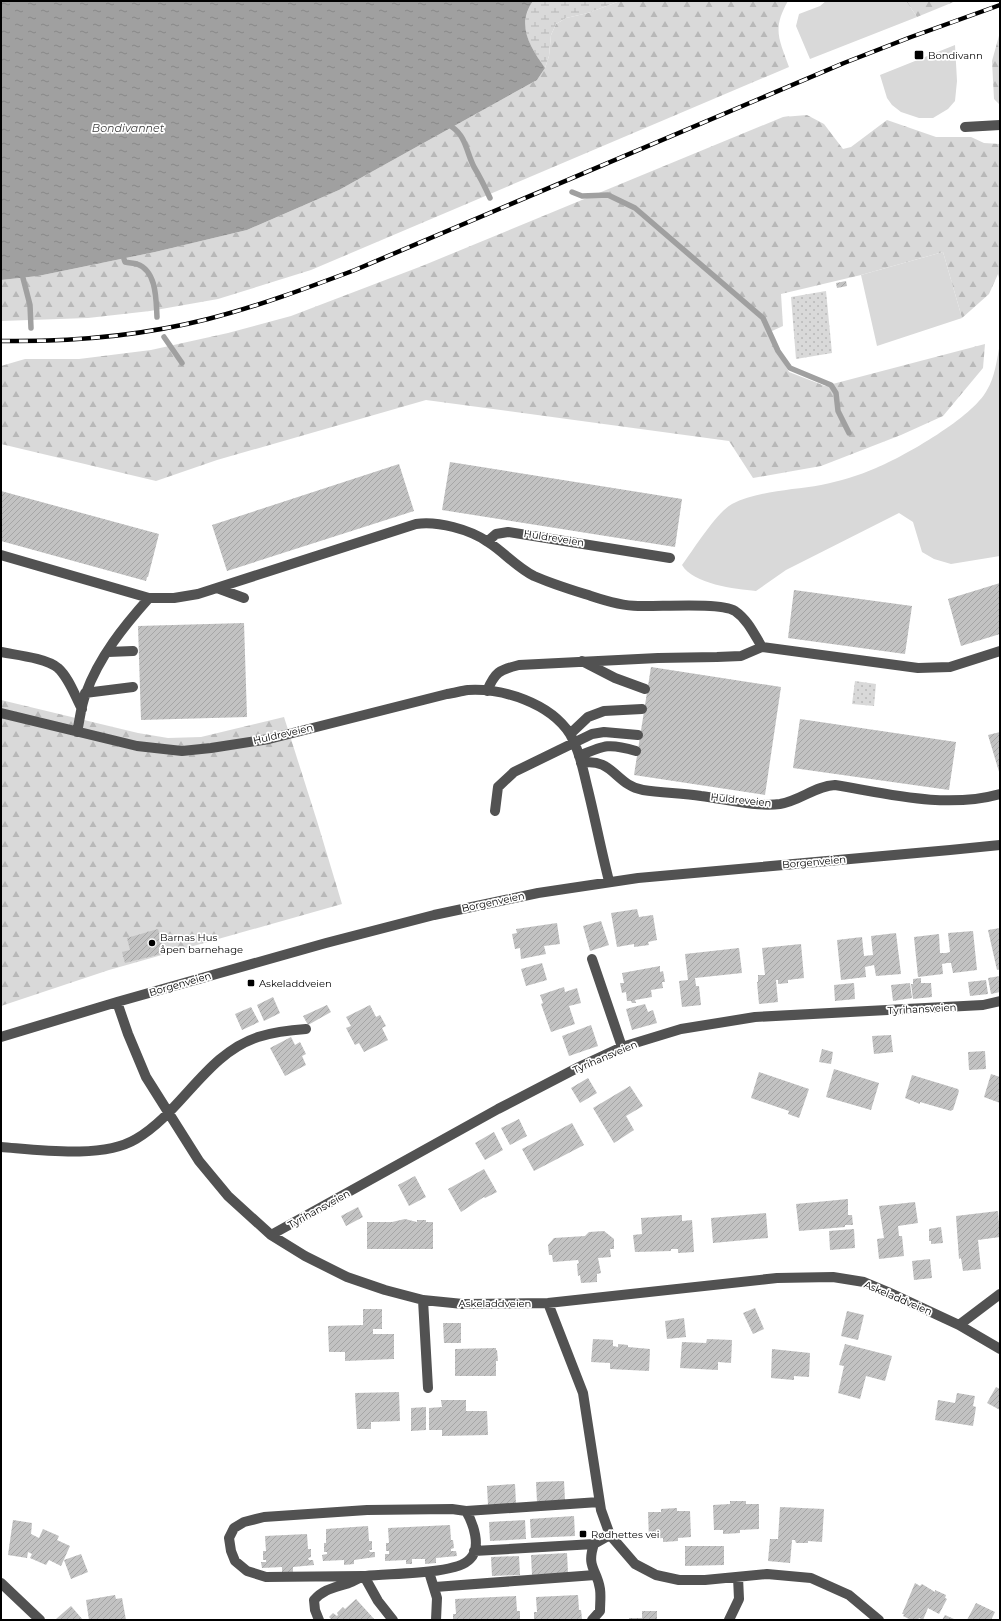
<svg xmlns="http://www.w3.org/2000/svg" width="1001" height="1621" viewBox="0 0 1001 1621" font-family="Montserrat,sans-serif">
	<defs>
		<pattern id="forest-firs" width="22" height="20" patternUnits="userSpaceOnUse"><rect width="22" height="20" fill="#d9d9d9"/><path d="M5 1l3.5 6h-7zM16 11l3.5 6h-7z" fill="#b8b8b8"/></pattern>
		<pattern id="wetland-marsh" width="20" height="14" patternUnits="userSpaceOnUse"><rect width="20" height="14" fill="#d9d9d9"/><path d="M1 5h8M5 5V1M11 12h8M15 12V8" fill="none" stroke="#b8b8b8"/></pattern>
		<pattern id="park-dots" width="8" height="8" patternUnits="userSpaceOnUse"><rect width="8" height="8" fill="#d9d9d9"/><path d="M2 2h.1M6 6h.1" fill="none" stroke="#b8b8b8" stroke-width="1.8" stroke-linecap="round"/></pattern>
		<pattern id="water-ripples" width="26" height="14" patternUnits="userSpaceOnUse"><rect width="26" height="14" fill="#a0a0a0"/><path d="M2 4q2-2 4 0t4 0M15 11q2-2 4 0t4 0" fill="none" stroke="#888"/></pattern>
		<pattern id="building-hatch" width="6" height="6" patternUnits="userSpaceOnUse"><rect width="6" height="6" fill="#c2c2c2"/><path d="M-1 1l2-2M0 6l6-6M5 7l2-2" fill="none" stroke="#a5a5a5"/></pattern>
	</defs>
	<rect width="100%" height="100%" fill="#fff"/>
	<path fill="#d9d9d9" d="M 826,1 L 906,1 L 917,17 L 810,59 L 796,26 L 799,14 L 820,6 Z
		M 955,45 L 957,81 L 955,101 L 948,109 L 933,118 L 919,118 L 901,112 L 892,105 L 887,98 L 880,75 Z
		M 943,252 L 962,318 L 877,346 L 861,275 Z
		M 1000,343 L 1000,556 L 951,564 L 934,559 L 922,552 L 913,522 L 899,513 L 786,570 L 756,591 C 735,589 693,584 682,565 C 694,549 716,513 732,504 C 757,491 793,490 821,485 C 840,481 858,476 876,468 C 905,456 973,417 987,390 C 995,377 997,359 1000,343 Z"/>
	<path fill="url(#forest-firs)" d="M 620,1 L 788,1 C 772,29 779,39 789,67 L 311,270 L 218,299 L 150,311 L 88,318 L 1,321 L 1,280 L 38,276 L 155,252 L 247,230 L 339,190 L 537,80 L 545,68 L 549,56 L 551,35 L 556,24 L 566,18 L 588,13 Z
		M 906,1 L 956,1 L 917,17 Z
		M 1000,32 L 1000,105 L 994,99 L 992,61 Z
		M 807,115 L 824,124 L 843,149 L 851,147 L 887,120 L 936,137 L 971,137 L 984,143 L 1000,144 L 1000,282 L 998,274 L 989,294 L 962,318 L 943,252 L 861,275 L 781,294 L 783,326 L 772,331 L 772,343 L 789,372 L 825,386 L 985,344 L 983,368 L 943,416 L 901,435 L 821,466 L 753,478 L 729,441 L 426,400 L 217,460 L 156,481 L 1,444 L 1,366 L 25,359 L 79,359 L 151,350 L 228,333 L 291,316 L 422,266 L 783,117 Z
		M 1,700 L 138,733 L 168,738 L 201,737 L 284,717 L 317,821 L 342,904 L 109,970 L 1,1006 Z"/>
	<path fill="url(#wetland-marsh)" d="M 533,1 L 620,1 L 588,13 L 566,18 L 556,24 L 551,35 L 549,56 L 545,68 C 530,47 516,25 533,1 Z"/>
	<path fill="url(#park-dots)" d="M 826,291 L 832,353 L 796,359 L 791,297 Z
		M 855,681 L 876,684 L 874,706 L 852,704 Z"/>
	<path fill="url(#water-ripples)" d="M 1,1 L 533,1 C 516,25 530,47 545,68 L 537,80 L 339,190 L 247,230 L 155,252 L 38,276 L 1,280 Z"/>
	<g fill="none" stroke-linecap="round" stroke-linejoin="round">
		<path stroke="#a0a0a0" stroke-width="5.5" d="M 452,127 C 466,136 467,154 474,167 C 480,177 485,187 490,198
			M 572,192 L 582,196 L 608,195 L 635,208 L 763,318 L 778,351 L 790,368 L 831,385 L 836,393 L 838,411 L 849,433
			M 124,259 L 125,262 C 129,263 133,263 137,264 C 157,271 156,300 157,317
			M 23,278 L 30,305 L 31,328
			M 164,337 L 182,363"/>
	</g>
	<path fill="url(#building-hatch)" d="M 846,281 L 847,286 L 837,288 L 836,283 Z
		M 450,462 L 682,499 L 675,547 L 442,510 Z
		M 399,464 L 414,511 L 227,571 L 212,525 Z
		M 1,491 L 159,534 L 148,577 L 147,577 L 146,581 L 1,541 Z
		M 1000,583 L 1000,634 L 961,646 L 948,599 Z
		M 794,590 L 912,606 L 905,654 L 788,638 Z
		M 244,623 L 247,717 L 141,720 L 138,626 Z
		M 651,667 L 781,687 L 765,795 L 634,775 Z
		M 800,719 L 956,742 L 949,790 L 793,768 Z
		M 1000,732 L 1000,775 L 988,735 Z
		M 637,909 L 639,917 L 653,915 L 657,940 L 648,942 L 649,945 L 634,947 L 634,944 L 617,947 L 611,913 Z
		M 601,921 L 609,945 L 590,951 L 583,926 Z
		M 557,923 L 560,944 L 544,946 L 546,954 L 521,959 L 520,948 L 515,949 L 512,934 L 517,933 L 516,929 Z
		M 1000,928 L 1000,969 L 997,970 L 988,930 Z
		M 158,929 L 165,953 L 125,963 L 122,952 L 130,950 L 127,938 Z
		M 973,931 L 977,970 L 953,973 L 951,963 L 947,963 L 942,964 L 943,974 L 918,977 L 914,937 L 939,934 L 940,953 L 946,953 L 950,952 L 948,933 Z
		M 896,933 L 901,974 L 876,976 L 874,965 L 865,967 L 866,977 L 841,980 L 837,940 L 862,937 L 864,956 L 873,955 L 871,936 Z
		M 801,944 L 804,978 L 788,980 L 788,983 L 778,984 L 778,980 L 776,980 L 778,1002 L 759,1004 L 757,982 L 758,982 L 758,975 L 765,975 L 762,948 Z
		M 739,948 L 742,973 L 695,978 L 696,986 L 699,986 L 701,1005 L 682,1007 L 679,981 L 688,980 L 685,954 Z
		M 542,963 L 547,980 L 526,986 L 521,969 Z
		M 660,966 L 660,972 L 663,971 L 665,982 L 662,982 L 663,988 L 651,990 L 652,997 L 635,1000 L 636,1003 L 632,1003 L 631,1001 L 627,1001 L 626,992 L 622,993 L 620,983 L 624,983 L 622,973 Z
		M 1000,976 L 1000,992 L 991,994 L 988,978 Z
		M 921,978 L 921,983 L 931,983 L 932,997 L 913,999 L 911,984 L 913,984 L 913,979 Z
		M 986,980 L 988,994 L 970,996 L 968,982 Z
		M 854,983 L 855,999 L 835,1001 L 834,985 Z
		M 910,983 L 912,998 L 893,1001 L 891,985 Z
		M 564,987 L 565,992 L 577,988 L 581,1003 L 569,1006 L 575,1024 L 551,1032 L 541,1004 L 543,1003 L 540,995 Z
		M 273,997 L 280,1013 L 264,1021 L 257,1005 Z
		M 645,1004 L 648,1012 L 653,1010 L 657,1023 L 632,1030 L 626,1009 Z
		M 327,1005 L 331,1012 L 308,1025 L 303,1016 Z
		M 370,1005 L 376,1017 L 380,1015 L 386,1026 L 382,1028 L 388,1040 L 364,1052 L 359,1043 L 355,1045 L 346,1028 L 351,1026 L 346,1017 Z
		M 251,1007 L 259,1022 L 242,1030 L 235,1014 Z
		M 591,1025 L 598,1046 L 569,1056 L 562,1036 Z
		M 891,1035 L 893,1052 L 874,1054 L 872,1036 Z
		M 291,1037 L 295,1045 L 300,1042 L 306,1054 L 302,1056 L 306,1065 L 285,1076 L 270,1048 Z
		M 822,1049 L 833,1052 L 831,1064 L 819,1062 Z
		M 985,1051 L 986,1069 L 969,1070 L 968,1052 Z
		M 834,1069 L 879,1083 L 871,1110 L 826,1097 Z
		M 759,1072 L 809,1089 L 799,1118 L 788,1114 L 789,1111 L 751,1098 Z
		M 991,1074 L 1000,1077 L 1000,1103 L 984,1097 Z
		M 912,1075 L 958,1089 L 959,1091 L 953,1110 L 952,1110 L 951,1111 L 920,1102 L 920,1104 L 905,1098 Z
		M 588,1078 L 597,1093 L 580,1103 L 571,1088 Z
		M 630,1086 L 643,1106 L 626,1116 L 634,1130 L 614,1143 L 593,1108 Z
		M 519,1119 L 527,1136 L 510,1145 L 501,1128 Z
		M 572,1123 L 584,1145 L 534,1171 L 522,1149 Z
		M 494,1132 L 503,1150 L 485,1160 L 475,1143 Z
		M 484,1169 L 497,1192 L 485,1198 L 484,1197 L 461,1212 L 448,1189 Z
		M 415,1176 L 426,1197 L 409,1206 L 398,1185 Z
		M 848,1199 L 848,1215 L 852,1215 L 853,1225 L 845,1225 L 845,1227 L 799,1231 L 796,1204 Z
		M 915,1202 L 918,1223 L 898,1226 L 899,1236 L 902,1236 L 904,1256 L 879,1259 L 877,1239 L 884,1238 L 879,1206 Z
		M 358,1207 L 363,1217 L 346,1226 L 341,1216 Z
		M 998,1211 L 1000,1237 L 978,1240 L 981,1269 L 963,1271 L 961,1258 L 959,1259 L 956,1216 Z
		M 766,1213 L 768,1238 L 713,1243 L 711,1218 Z
		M 682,1215 L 682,1221 L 692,1220 L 694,1252 L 678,1253 L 678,1249 L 671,1249 L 671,1251 L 635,1252 L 633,1235 L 642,1234 L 641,1218 Z
		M 405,1219 L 417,1222 L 417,1220 L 426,1220 L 426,1222 L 433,1222 L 433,1249 L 367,1249 L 367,1222 L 392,1222 Z
		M 941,1227 L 943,1243 L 931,1244 L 931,1241 L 929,1241 L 929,1229 Z
		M 854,1229 L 855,1248 L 830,1250 L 829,1231 Z
		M 604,1231 L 614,1239 L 614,1249 L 610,1249 L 611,1257 L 598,1258 L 601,1273 L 597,1274 L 597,1282 L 581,1283 L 580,1275 L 578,1276 L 577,1264 L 579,1263 L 578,1260 L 553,1262 L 552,1255 L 549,1255 L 548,1245 L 554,1238 L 585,1236 L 589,1232 Z
		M 930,1259 L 932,1278 L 914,1280 L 912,1261 Z
		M 755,1308 L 764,1329 L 753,1334 L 743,1313 Z
		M 363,1309 L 382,1309 L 382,1329 L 373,1329 L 373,1334 L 394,1334 L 394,1359 L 345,1361 L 345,1352 L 329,1352 L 328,1326 L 363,1325 Z
		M 847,1311 L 864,1315 L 858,1340 L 841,1336 Z
		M 684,1318 L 686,1337 L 667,1339 L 665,1321 Z
		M 443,1323 L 461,1323 L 461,1343 L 444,1343 Z
		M 593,1339 L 613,1340 L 613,1346 L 618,1347 L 618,1344 L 628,1345 L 628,1347 L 650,1349 L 649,1371 L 610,1369 L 610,1363 L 591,1362 Z
		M 707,1339 L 732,1340 L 731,1363 L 718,1362 L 718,1370 L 680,1368 L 682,1342 L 706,1343 Z
		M 845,1344 L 892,1356 L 885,1381 L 866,1376 L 860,1399 L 838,1393 L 844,1366 L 839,1365 Z
		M 496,1348 L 496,1350 L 497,1350 L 498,1361 L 496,1361 L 496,1376 L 455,1376 L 455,1349 Z
		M 772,1349 L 810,1353 L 809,1377 L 794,1376 L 794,1380 L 771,1378 Z
		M 996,1387 L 1000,1389 L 1000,1410 L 987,1403 Z
		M 399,1392 L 400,1421 L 371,1422 L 371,1429 L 357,1429 L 355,1393 Z
		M 957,1393 L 975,1396 L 973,1406 L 976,1407 L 973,1426 L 935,1420 L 938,1400 L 955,1403 Z
		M 441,1400 L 466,1400 L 466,1411 L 487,1411 L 488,1435 L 442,1436 L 442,1430 L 429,1430 L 429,1408 L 442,1407 Z
		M 426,1407 L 426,1430 L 411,1431 L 411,1408 Z
		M 564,1481 L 565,1500 L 537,1502 L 536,1482 Z
		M 515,1484 L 516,1504 L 488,1505 L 487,1486 Z
		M 730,1501 L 746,1501 L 746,1504 L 759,1504 L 759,1529 L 740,1530 L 740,1533 L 723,1534 L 723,1530 L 714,1530 L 713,1505 L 730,1504 Z
		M 780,1507 L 824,1509 L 822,1542 L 808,1541 L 808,1543 L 796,1543 L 795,1540 L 792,1540 L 790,1563 L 768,1561 L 770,1539 L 778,1539 Z
		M 677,1508 L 677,1511 L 690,1511 L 691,1537 L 678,1538 L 678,1541 L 663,1542 L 663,1538 L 649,1539 L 648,1512 L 661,1512 L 661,1509 Z
		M 574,1516 L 575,1536 L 531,1538 L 530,1519 Z
		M 13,1520 L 32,1523 L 31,1534 L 39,1538 L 43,1529 L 59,1536 L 57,1540 L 70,1546 L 61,1566 L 49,1560 L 46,1565 L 30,1558 L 32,1554 L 28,1552 L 27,1558 L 8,1555 Z
		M 525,1520 L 526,1539 L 490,1541 L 489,1522 Z
		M 450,1525 L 451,1540 L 453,1540 L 454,1548 L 451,1549 L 451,1551 L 456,1551 L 457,1556 L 436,1558 L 436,1563 L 425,1564 L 425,1559 L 412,1559 L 412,1564 L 406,1564 L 406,1560 L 385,1561 L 385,1554 L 389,1554 L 389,1551 L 386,1551 L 386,1543 L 389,1543 L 388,1528 Z
		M 368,1526 L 369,1541 L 372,1541 L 372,1550 L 369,1550 L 370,1552 L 375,1552 L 375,1557 L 354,1560 L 354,1564 L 344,1565 L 344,1560 L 323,1561 L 322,1555 L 327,1554 L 327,1552 L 324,1552 L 324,1543 L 326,1543 L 326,1529 Z
		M 307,1534 L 308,1549 L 311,1549 L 311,1557 L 308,1558 L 309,1560 L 313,1560 L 314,1565 L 293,1567 L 293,1572 L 282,1573 L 282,1567 L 262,1568 L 261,1562 L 266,1562 L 266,1560 L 263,1560 L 263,1551 L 266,1551 L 265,1536 Z
		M 685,1546 L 724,1546 L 724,1565 L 685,1566 Z
		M 567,1553 L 568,1573 L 532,1575 L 531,1555 Z
		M 81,1554 L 88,1572 L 71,1579 L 64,1560 Z
		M 519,1556 L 520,1575 L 492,1576 L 491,1557 Z
		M 915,1583 L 920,1586 L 922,1584 L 935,1592 L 935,1590 L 946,1595 L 945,1598 L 947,1599 L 939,1614 L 928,1608 L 923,1620 L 919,1618 L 918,1620 L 911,1620 L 903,1616 L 904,1614 L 902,1614 Z
		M 115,1595 L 116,1599 L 122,1598 L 126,1620 L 89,1620 L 86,1600 Z
		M 578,1595 L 579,1610 L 581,1610 L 582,1619 L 534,1620 L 534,1612 L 537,1612 L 536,1597 Z
		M 516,1596 L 517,1611 L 520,1611 L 520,1620 L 453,1620 L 453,1614 L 456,1614 L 455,1599 Z
		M 356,1599 L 375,1620 L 332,1620 L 329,1617 L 333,1613 L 337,1616 L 338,1615 L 337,1613 L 343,1607 L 345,1609 Z
		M 976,1603 L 995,1612 L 991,1620 L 967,1620 Z
		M 71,1606 L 83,1620 L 57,1620 L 56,1619 Z
		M 642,1611 L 657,1611 L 657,1620 L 629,1620 L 629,1618 L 642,1618 Z
		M 945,1615 L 954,1619 L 954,1620 L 942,1620 Z"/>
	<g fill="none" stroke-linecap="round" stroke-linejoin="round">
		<path stroke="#525252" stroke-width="10" d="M 965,127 L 1000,125
			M 488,541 L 496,534 L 508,532 L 670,558
			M 1,555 L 149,598 L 174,598 L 198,594 L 416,524 C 438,521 469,529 488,542 C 504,552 516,567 534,576 C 552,584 572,590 591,596 C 606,601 623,606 638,606 C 658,607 720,602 735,611 C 748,620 754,634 762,647
			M 217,588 L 244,598
			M 1,652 C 16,655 46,658 58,668 C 69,678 75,696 82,709
			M 108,652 L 133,651
			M 582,661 L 615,678 L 645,689
			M 487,691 C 495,672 499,670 519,665 L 658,658 L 717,657 L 741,656 L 762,647 L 918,668 L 950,667 L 1000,651
			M 85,693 L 133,687
			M 1,713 L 137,746 L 182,751 L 211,748 L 269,739 L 447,694 C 454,693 461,691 468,690 C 503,688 550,703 570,734 C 579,750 583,769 587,786 C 595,818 601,850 609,881
			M 77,732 C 80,719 81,705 86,693 C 99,657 124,626 149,598
			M 570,734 L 588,717 L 604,711 L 642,709
			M 579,756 C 605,745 609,743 636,751
			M 581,763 C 613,757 615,785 643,790 C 662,793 682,793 701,796 C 725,799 756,807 780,804 C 800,801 815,786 835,785 C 889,794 946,809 1000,794
			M 495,811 L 498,787 L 514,772 L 592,734 L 604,732 L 638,735
			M 592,959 L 622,1047
			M 117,1002 L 128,1034 L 146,1077 L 199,1161 L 228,1196 L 271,1235 L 305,1256 L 347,1277 L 385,1290 L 423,1300 L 463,1304 L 548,1303 L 777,1278 L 833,1277 L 864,1282 L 888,1292 L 959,1325 L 1000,1349
			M 1,1037 L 117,1002 L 326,943 L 434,915 L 538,893 L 638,878 L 950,850 L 1000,845
			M 1,1147 C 39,1150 103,1159 136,1139 C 182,1112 206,1054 258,1037 C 274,1032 290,1030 306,1029
			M 271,1235 L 498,1109 L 579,1067 L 622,1047 L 681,1029 L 755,1017 L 983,1005 L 1000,1001
			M 423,1300 L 428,1388
			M 548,1303 L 583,1393 L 601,1510 L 610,1535 L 635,1564 L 656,1575 L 679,1580 L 705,1580 L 767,1574 L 811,1578 L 849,1595 L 879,1620
			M 959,1325 L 1000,1294
			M 466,1511 L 599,1502
			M 474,1551 L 594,1544
			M 429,1572 L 437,1598 L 436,1620
			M 364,1576 L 378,1601 L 393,1620
			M 1,1583 L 40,1620
			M 435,1587 L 595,1575
			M 319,1620 L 315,1610 L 314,1600 C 324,1589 333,1588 346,1584 C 353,1582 359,1577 366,1576 C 388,1573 456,1575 470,1559 C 482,1547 473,1523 466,1511 L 452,1509 L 367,1510 L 264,1517 L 244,1522 L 234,1528 L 229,1538 L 231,1551 L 235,1561 L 247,1571 L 266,1577 L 364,1576
			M 592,1620 L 600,1611 C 600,1604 601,1596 600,1589 C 597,1569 586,1568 594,1544 L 610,1535
			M 729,1620 L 739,1599 L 738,1577"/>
		<g stroke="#000" stroke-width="4.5">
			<path id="rail" d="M 1,341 C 70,342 141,336 208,319 C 259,306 307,288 355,270 L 844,63 L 911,37 L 1000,5"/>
		</g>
		<use href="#rail" stroke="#fff" stroke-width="3" stroke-dasharray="9" stroke-linecap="butt"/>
	</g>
	<g fill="#000" stroke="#fff" stroke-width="1.5">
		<rect x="914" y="50" width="10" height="10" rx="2"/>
		<circle cx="152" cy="943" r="4"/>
		<rect x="247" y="979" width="8" height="8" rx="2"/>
		<rect x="579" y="1530" width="8" height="8" rx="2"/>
	</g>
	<g text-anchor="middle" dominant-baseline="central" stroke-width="3.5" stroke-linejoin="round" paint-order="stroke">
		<g font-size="10" fill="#000" stroke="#fff" text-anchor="start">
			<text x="928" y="55">Bondivann</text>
			<text x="160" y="937">Barnas Hus<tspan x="160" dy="12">åpen barnehage</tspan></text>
			<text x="259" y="983">Askeladdveien</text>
			<text x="591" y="1534">Rødhettes vei</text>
		</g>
		<g font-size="10" fill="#000" stroke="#fff">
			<text transform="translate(554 538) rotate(9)">Huldreveien</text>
			<text transform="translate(283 734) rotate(-13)">Huldreveien</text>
			<text transform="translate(741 800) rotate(6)">Huldreveien</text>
			<text transform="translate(814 862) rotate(-5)">Borgenveien</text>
			<text transform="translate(493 902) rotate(-12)">Borgenveien</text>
			<text transform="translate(180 984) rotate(-16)">Borgenveien</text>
			<text transform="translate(922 1009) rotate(-3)">Tyrihansveien</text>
			<text transform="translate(605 1057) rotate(-23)">Tyrihansveien</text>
			<text transform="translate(319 1209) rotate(-29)">Tyrihansveien</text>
			<text transform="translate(898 1298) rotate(23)">Askeladdveien</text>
			<text x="495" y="1303">Askeladdveien</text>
		</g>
		<g font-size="11" font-style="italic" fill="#414141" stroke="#fff">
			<text x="128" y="128">Bondivannet</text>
		</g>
	</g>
	<rect width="1001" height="1621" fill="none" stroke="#000000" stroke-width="4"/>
</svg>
